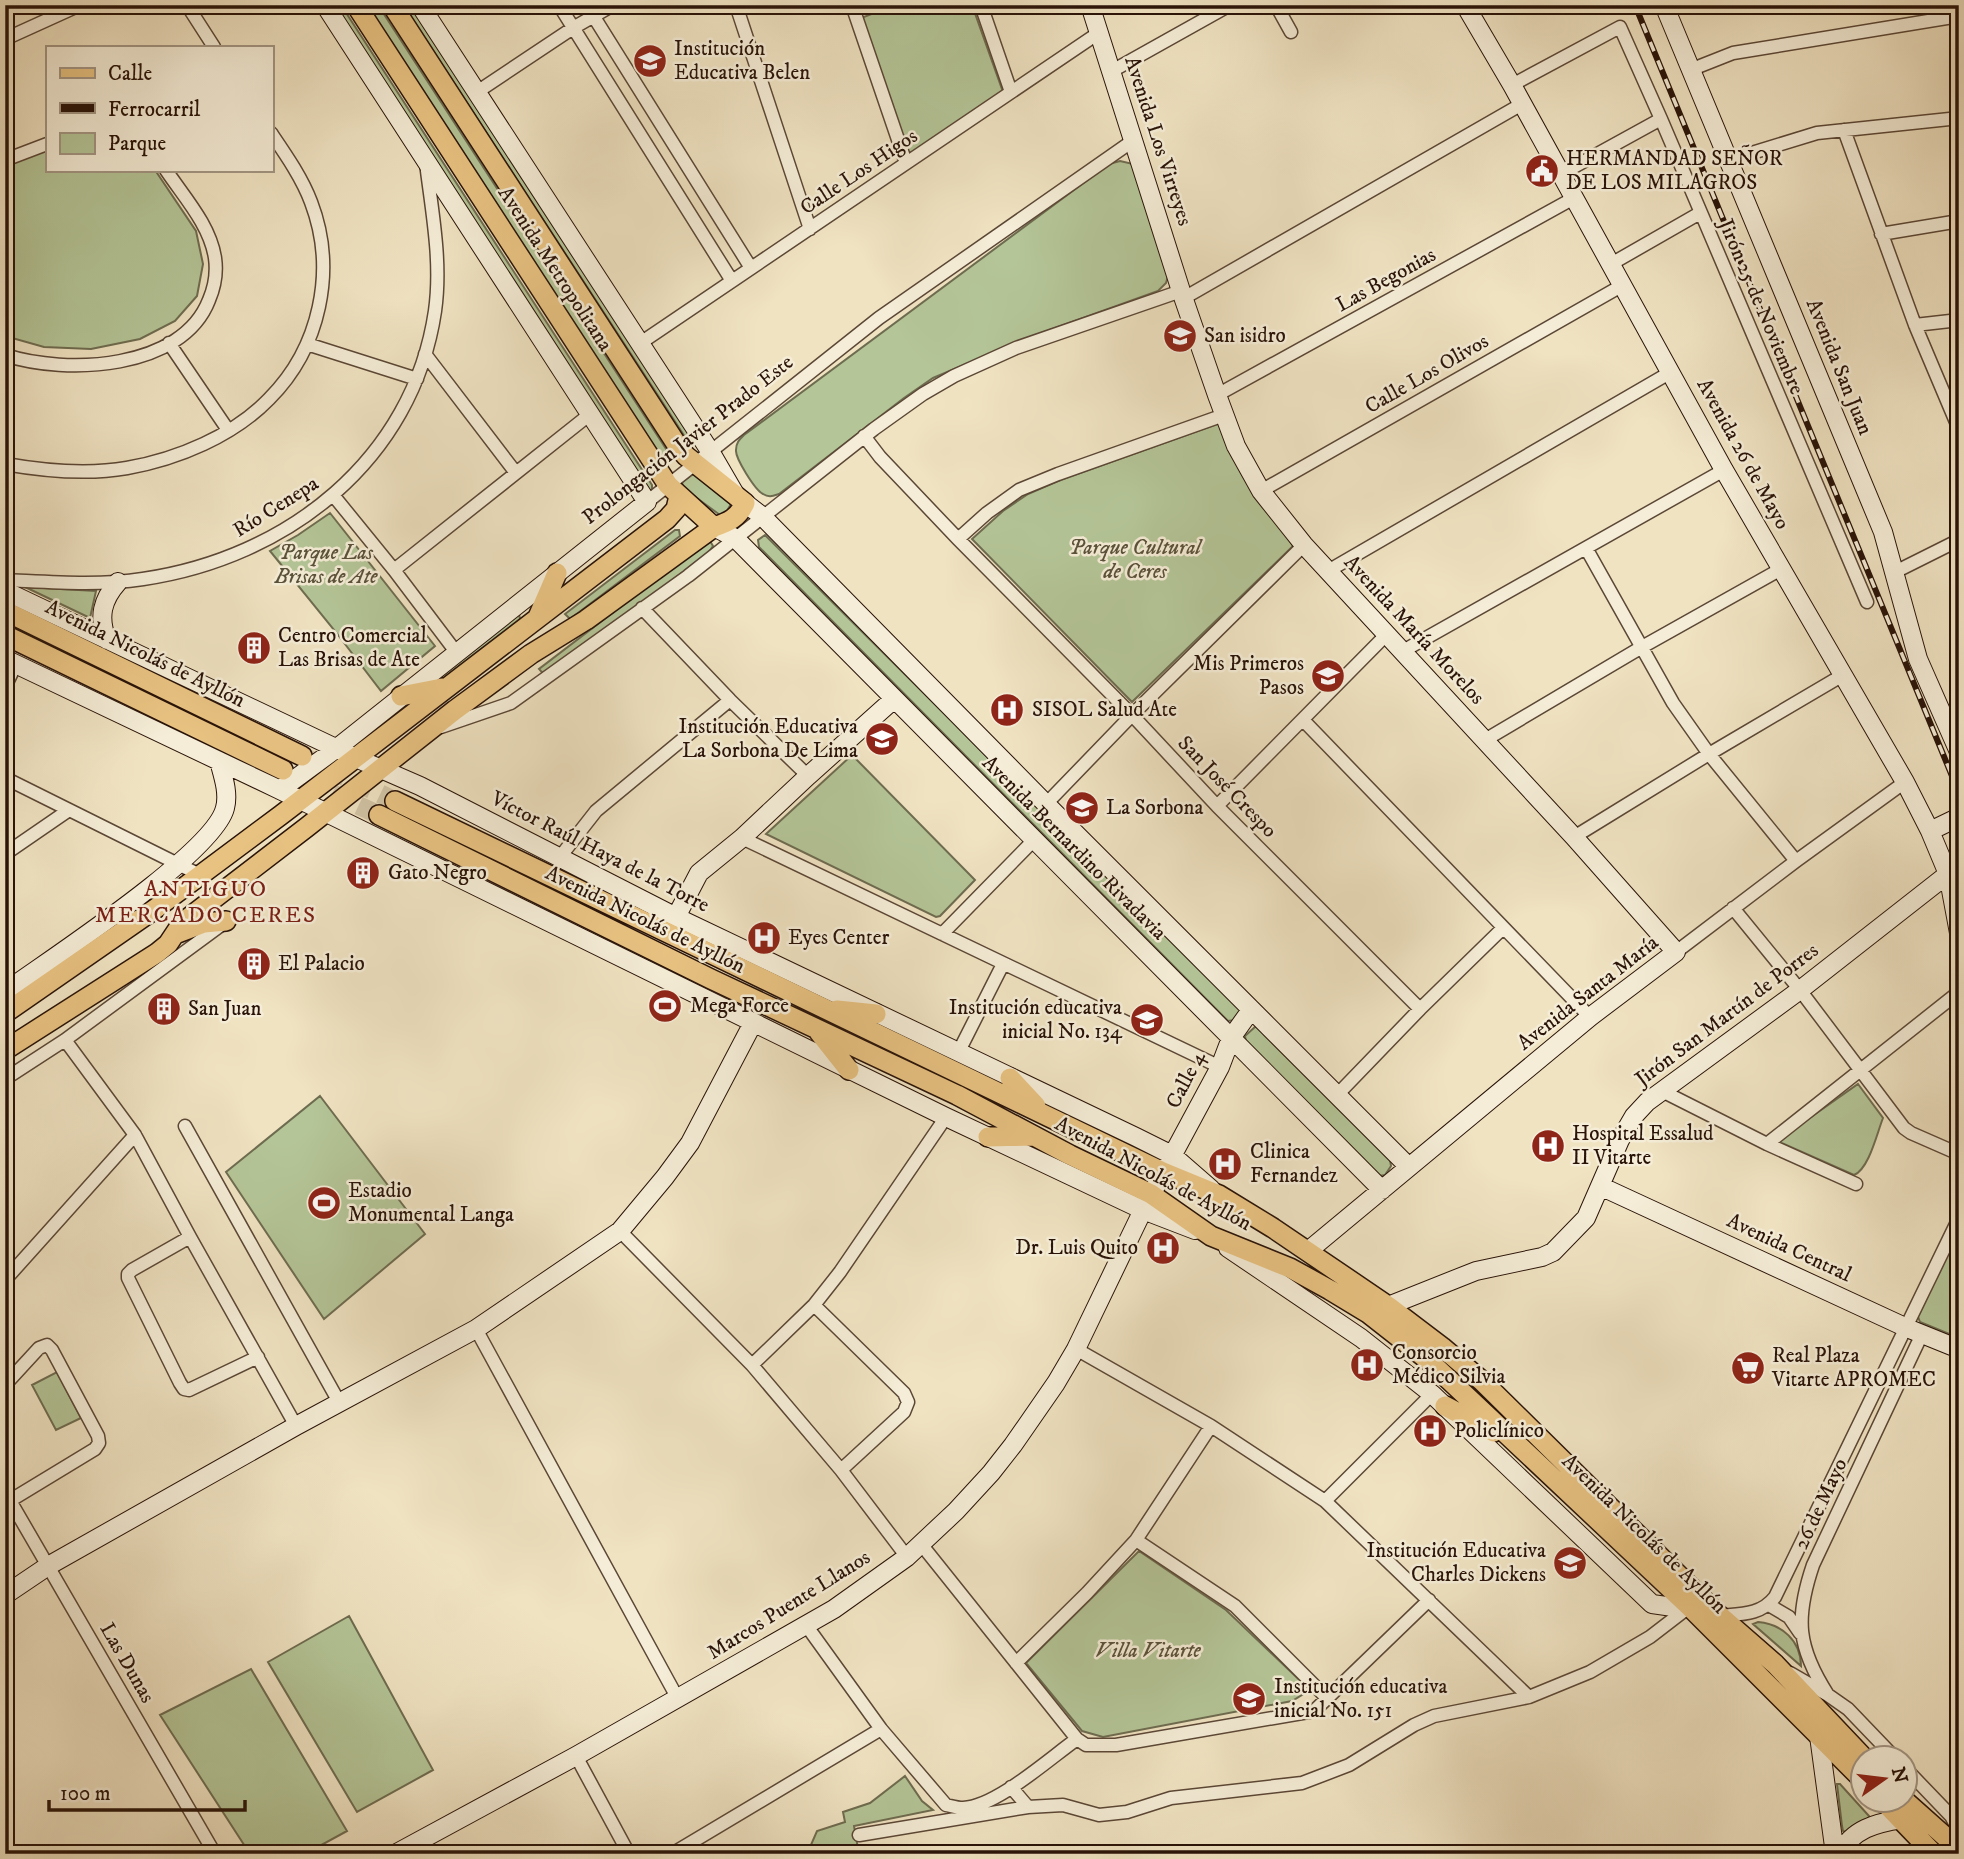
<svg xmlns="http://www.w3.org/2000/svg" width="1964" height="1859" viewBox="0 0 1964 1859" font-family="'IM FELL DW Pica',serif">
	<rect width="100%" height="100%" fill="#f0e3c2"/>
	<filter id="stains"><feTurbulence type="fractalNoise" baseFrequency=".00286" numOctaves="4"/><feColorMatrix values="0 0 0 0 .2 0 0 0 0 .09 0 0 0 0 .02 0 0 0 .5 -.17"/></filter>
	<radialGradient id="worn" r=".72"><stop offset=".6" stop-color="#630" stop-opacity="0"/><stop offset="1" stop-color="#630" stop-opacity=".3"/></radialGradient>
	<path fill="#b4c597" stroke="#6e6c50" stroke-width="2" d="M 331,5 L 341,5 L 652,485 L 652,490 L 650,491 Z
		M 365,5 L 378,5 L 670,455 L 669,461 L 665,463 Z
		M 403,5 L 411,5 L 694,440 L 692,443 L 689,443 Z
		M 895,5 L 972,5 L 1003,92 L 912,153 L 907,152 L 861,18 Z
		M 47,149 L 47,170 L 155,170 L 196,231 L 203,264 L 197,296 L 175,321 L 140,339 L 91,349 L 44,347 L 5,336 L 5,165 Z
		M 1120,161 L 1133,164 L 1169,272 L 1166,283 L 1158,291 L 1033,336 L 933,378 L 904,398 L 779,494 C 773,496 769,498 763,494 C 755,490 735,458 736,450 C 736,443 739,440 744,435 L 1109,164 Z
		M 1220,423 L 1293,546 L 1132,702 L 972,539 L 1003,511 L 1028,494 L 1058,481 Z
		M 693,474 L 731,504 L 725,514 L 720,515 L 683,488 L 682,482 Z
		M 330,513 L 435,646 L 381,691 L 335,631 L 270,551 L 298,535 Z
		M 675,530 L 679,530 L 680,536 L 570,619 L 565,614 Z
		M 765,535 L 1238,1006 L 1240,1010 L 1235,1020 L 1228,1021 L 759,547 L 758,540 Z
		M 710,541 L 713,546 L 709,552 L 546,677 L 539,669 L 704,543 Z
		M 25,587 L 96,591 L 90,618 Z
		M 519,614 L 520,619 L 518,621 L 445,682 L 430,684 Z
		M 852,755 L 975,880 L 940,916 L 936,917 L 766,834 Z
		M 1256,1026 L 1390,1160 L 1391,1166 L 1385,1175 L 1379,1176 L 1246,1042 L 1245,1036 Z
		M 1858,1084 L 1883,1118 C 1877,1133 1869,1169 1854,1175 L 1777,1141 Z
		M 320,1096 L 425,1234 L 324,1319 L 226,1172 Z
		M 1959,1220 L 1959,1338 L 1920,1322 L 1917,1314 Z
		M 57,1372 L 81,1418 L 56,1430 L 32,1385 Z
		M 1139,1551 L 1226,1610 L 1310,1690 L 1292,1701 L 1103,1737 L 1082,1731 L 1026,1663 Z
		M 349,1616 L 433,1770 L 357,1812 L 268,1662 Z
		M 1758,1622 C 1782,1624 1801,1641 1801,1666 L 1753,1624 Z
		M 251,1669 L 347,1831 L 305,1854 L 250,1854 L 160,1715 Z
		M 905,1776 L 922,1801 L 933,1810 L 854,1826 L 859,1854 L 807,1854 L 817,1831 L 845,1822 L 843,1812 L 870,1803 Z
		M 1837,1784 L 1840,1784 L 1869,1816 L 1868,1819 L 1847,1832 L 1843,1831 L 1842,1826 Z"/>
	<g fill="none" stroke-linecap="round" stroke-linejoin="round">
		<path stroke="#d2c4a6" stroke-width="19" stroke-dasharray="19 10" stroke-linecap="butt" d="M 302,756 L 395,801
			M 306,781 L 379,815"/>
		<g stroke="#5b4736" stroke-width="15">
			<path id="street" d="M 187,5 L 214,47
				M 559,5 L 732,281
				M 736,5 L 810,229
				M 852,5 L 906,163
				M 981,5 L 1011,92
				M 1276,5 L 1291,32
				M 594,17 L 751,268
				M 5,39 L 80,5
				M 1690,70 L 1733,53 L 1959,16
				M 1112,71 L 1230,5
				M 1512,85 L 1620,27 L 1661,119 L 1867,602
				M 477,92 L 573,28 L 613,5
				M 1844,130 L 1915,325 L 1959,429
				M 5,160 L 47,144
				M 1729,160 L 1817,133 L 1959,118
				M 1561,174 L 1661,119
				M 1881,234 L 1959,221
				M 1611,264 L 1700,213
				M 1184,298 L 1522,104
				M 1915,325 L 1959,320
				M 169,343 L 228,430
				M 307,344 L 417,379
				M 639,344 L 1100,32
				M 425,354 L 516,473
				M 5,355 C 66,375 182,370 209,300 C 215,286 217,272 215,258 C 210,225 184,197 166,170
				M 1217,395 L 1574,198
				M 864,436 L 880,457 L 958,539 L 1132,715 L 1217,806 L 1420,1009
				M 5,464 C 45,471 87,475 127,468 C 178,459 233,436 269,399 C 320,348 337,270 311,202 C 302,178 286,155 271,133
				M 1261,491 L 1623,285
				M 333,495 L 394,570 L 456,652
				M 647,502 L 879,318 L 1134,140
				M 958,539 L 987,513 L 1019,490 L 1058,474 L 1224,415
				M 1586,548 L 1673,703 L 1709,754 L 1796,861
				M 394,570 L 589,415
				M 1328,571 L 1671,372
				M 1895,572 L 1959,540
				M 5,580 C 51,582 98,586 143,579 C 287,558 413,460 435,311 C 442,262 432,212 426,163
				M 642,608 L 730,700 L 808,776
				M 1403,651 L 1724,470
				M 5,687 L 16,664
				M 1303,720 L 1590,1017
				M 441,727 L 511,703 L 688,576 L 874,429 L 923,394 L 954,376 L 1016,348 L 1181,291
				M 1485,740 L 1642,647 L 1781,569
				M 5,778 L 200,875
				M 1046,804 L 1132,715 L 1304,545
				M 1217,806 L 1387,634
				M 1574,837 L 1709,754 L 1843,675
				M 742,838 L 1220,1067
				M 5,854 L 69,810
				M 560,857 L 596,811 L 730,700
				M 1733,908 L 1800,990 L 1904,1128 L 1911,1133 L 1959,1154
				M 942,934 L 1034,840
				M 1676,952 L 1796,861 L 1905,782
				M 65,1040 L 135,1135 L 190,1237 L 296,1426
				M 958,1053 L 1003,964
				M 5,1079 L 65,1040 L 224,923
				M 1662,1091 L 1767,1144 L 1856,1184
				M 1337,1095 L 1420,1009 L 1503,928
				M 185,1126 L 339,1402
				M 1767,1144 L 1959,992
				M 620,1231 L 752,1365 L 841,1470 L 907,1557
				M 190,1237 L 132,1270 L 128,1274 L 128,1278 L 180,1383 L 184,1389 L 189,1390 L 258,1357
				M 5,1280 L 135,1135
				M 814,1305 L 904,1393 L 908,1402 L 904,1412 L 841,1470
				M 476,1329 L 678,1699
				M 1076,1349 L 1211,1426 L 1325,1501 L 1529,1697
				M 752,1365 L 814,1305 L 840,1272 L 946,1117
				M 5,1385 L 39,1348 L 47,1345 L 52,1350 L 98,1436 L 99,1443 L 95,1449 L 11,1500
				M 5,1492 L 215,1854
				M 1325,1501 L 1432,1394
				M 1136,1540 L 1235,1606 L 1327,1698
				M 921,1544 L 1077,1739 L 1086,1745 L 1116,1745 L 1314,1711 L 1429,1600
				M 1769,1605 L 1789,1617 L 1800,1633
				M 1720,1616 C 1741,1614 1761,1615 1775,1597 L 1959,1218
				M 806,1625 L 881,1729 L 946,1805 C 951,1806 957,1808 963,1808 C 996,1807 1050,1758 1077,1739
				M 1016,1663 L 1087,1593 L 1136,1540 L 1211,1426
				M 1790,1673 L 1828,1695 L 1848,1709 L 1895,1758
				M 1828,1695 C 1797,1647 1795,1618 1813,1565 L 1922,1334
				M 576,1756 L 629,1854
				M 1904,1767 L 1951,1816 L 1959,1831
				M 1011,1787 L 1028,1807 L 1063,1805 L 1099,1815 L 1127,1812 L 1171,1798 L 1302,1783 L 1349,1765 L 1414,1725 L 1434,1716 L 1529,1697 L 1590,1672 L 1650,1637 L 1689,1607
				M 859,1835 L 1028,1807
				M 672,1854 L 881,1729"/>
		</g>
		<g stroke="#291308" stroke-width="20">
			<path id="secondary" d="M 420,5 L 710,451 L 735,494
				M 1090,5 L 1181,291 L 1217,395 L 1236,446 L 1261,491 L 1304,545 L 1574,837 L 1676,952 L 1590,1017 L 1308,1251
				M 1465,5 L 1512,85 L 1724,470 L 1905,782 L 1930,831 L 1948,874 L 1959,933
				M 1664,5 L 1883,532 L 1918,659 L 1959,752
				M 745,503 L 762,516 L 1046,804 L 1409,1167
				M 714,527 L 735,538 L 1382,1190
				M 5,591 L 365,762 L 420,786 L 676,917 L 1136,1137 L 1172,1155 L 1211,1189
				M 107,640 C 98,617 102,600 118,582
				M 5,659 L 280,790 L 946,1117 L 1143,1210 L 1195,1230
				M 280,790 L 337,748 L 647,502 L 325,5
				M 1930,831 L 1959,817
				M 676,917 L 699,873 L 742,838 L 808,776 L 894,699
				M 5,992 C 49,960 214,853 225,808 C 229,793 223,776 219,761
				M 1600,1186 L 1907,1328 L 1959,1349
				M 1228,1248 L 1361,1338 L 1432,1394 L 1652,1604 L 1673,1607 L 1689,1606
				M 1388,1306 L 1476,1271 L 1542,1257 L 1553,1252 L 1586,1218 L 1620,1140 L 1634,1116 L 1647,1102 L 1800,990 L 1948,874
				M 5,1595 L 48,1566 L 296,1426 L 476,1329 L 620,1231 L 665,1177 L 690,1143 L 753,1023
				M 1819,1736 L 1835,1854
				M 395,1854 L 576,1756 L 834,1609 L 907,1557 L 956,1511 L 991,1473 L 1013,1445 L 1056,1383 L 1076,1349 L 1143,1210 L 1220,1067 L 1231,1038 L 1251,1010
				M 1840,1854 C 1852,1829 1876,1823 1902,1819"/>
		</g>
		<g stroke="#291308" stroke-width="22">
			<path id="primary" d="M 356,5 L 668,485 L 714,527
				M 5,611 L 302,756
				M 538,617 L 557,573
				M 5,635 L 283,770
				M 401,696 L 442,688
				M 395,801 L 1163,1172 L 1219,1195 L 1273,1228 L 1388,1306 L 1442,1347 L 1482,1381 L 1720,1616 L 1775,1664 L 1864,1758
				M 379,815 L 711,979 L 957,1095 L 1070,1155 L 1151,1194 L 1211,1236 L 1290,1268 L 1330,1290 L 1368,1313 L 1428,1360 L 1516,1443 L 1689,1606 L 1862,1779
				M 178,933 L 204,923 L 226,921
				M 837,1010 L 876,1014
				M 5,1013 L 155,909 L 281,815 L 667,519 L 676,509 L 679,496
				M 819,1032 L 849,1070
				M 5,1050 L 157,953 L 168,944 L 182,923 L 307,827 L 455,710 L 531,654 L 586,620 L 714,527 C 729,522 738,518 745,503 L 686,456 L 679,448 L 392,5
				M 1010,1078 L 1036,1106
				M 988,1137 L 1033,1136
				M 1445,1406 L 1494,1432
				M 1882,1800 L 1934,1854
				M 1904,1800 L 1959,1849"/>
		</g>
		<use href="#street" stroke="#f5edd7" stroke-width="12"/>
		<use href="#secondary" stroke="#f5edd7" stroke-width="18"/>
		<use href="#primary" stroke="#e8c281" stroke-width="19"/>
		<g stroke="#291308" stroke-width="6">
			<path id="rail" d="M 1635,5 L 1959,793"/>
		</g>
		<use href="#rail" stroke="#f5edd7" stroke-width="3.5" stroke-dasharray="10" stroke-linecap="butt"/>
	</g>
	<defs>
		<g id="school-disc" transform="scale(1.75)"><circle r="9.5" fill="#8f2418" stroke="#f5edd7"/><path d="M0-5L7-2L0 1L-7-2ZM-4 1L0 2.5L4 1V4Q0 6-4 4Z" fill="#fff"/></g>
		<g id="civic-disc" transform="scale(1.75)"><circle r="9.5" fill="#8f2418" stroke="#f5edd7"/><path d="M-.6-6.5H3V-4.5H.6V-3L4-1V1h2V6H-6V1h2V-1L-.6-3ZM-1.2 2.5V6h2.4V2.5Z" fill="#fff"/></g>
		<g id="building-disc" transform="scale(1.75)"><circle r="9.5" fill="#8f2418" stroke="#f5edd7"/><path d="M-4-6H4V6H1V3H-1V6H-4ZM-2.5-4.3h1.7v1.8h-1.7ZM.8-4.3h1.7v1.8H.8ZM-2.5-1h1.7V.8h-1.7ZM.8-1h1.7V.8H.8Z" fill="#fff"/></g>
		<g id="hospital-disc" transform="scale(1.75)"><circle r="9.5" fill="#8f2418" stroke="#f5edd7"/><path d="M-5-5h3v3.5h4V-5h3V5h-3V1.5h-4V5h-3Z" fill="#fff"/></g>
		<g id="university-disc" transform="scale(1.75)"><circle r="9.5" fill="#8f2418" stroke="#f5edd7"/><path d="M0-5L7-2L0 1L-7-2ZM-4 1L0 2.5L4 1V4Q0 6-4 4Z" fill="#fff"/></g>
		<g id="stadium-disc" transform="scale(1.75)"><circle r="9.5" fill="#8f2418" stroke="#f5edd7"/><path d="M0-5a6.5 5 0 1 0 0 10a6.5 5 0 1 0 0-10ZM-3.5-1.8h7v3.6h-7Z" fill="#fff"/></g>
		<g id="supermarket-disc" transform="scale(1.75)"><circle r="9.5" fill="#8f2418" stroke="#f5edd7"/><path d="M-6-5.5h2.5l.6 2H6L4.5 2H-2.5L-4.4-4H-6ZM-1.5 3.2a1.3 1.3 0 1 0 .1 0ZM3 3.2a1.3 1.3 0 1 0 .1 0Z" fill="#fff"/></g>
	</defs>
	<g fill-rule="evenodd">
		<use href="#school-disc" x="650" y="61"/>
		<use href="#civic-disc" x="1542" y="171"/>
		<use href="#school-disc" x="1180" y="336"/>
		<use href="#building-disc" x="254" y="648"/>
		<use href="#school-disc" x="1328" y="676"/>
		<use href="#hospital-disc" x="1007" y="710"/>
		<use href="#school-disc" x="882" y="739"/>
		<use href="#university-disc" x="1082" y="808"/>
		<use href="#building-disc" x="363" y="873"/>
		<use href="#hospital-disc" x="764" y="938"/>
		<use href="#building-disc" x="254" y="964"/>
		<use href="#stadium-disc" x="665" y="1006"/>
		<use href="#building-disc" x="164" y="1009"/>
		<use href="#school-disc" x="1147" y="1020"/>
		<use href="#hospital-disc" x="1548" y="1146"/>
		<use href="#hospital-disc" x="1225" y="1164"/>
		<use href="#stadium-disc" x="324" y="1203"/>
		<use href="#hospital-disc" x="1163" y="1248"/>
		<use href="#hospital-disc" x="1367" y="1365"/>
		<use href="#supermarket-disc" x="1748" y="1368"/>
		<use href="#hospital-disc" x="1430" y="1431"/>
		<use href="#school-disc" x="1570" y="1563"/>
		<use href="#school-disc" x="1249" y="1699"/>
	</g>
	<g text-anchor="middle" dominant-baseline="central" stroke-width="5" stroke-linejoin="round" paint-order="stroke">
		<g font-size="21" fill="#291308" stroke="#f5edd7" text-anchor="start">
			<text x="674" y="49">Institución<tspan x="674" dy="24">Educativa Belen</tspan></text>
			<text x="1566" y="159">HERMANDAD SEÑOR<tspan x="1566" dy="24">DE LOS MILAGROS</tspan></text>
			<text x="1204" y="336">San isidro</text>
			<text x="278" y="636">Centro Comercial<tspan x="278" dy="24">Las Brisas de Ate</tspan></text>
			<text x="1304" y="664" text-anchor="end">Mis Primeros<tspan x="1304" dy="24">Pasos</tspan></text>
			<text x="1032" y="710">SISOL Salud Ate</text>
			<text x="858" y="727" text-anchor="end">Institución Educativa<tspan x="858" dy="24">La Sorbona De Lima</tspan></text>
			<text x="1106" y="808">La Sorbona</text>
			<text x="388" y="873">Gato Negro</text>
			<text x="788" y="938">Eyes Center</text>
			<text x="278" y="964">El Palacio</text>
			<text x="690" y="1006">Mega Force</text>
			<text x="1122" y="1008" text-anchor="end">Institución educativa<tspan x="1122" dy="24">inicial No. 134</tspan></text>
			<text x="188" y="1009">San Juan</text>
			<text x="1572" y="1134">Hospital Essalud<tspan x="1572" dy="24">II Vitarte</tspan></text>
			<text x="1250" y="1152">Clinica<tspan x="1250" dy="24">Fernandez</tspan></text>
			<text x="348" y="1191">Estadio<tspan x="348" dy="24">Monumental Langa</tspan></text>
			<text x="1138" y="1248" text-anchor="end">Dr. Luis Quito</text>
			<text x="1392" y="1353">Consorcio<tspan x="1392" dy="24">Médico Silvia</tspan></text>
			<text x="1772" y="1356">Real Plaza<tspan x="1772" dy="24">Vitarte APROMEC</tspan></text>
			<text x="1454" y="1431">Policlínico</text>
			<text x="1546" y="1551" text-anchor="end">Institución Educativa<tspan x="1546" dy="24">Charles Dickens</tspan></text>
			<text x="1274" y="1687">Institución educativa<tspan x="1274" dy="24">inicial No. 151</tspan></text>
		</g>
		<g font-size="21" fill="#291308" stroke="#f5edd7">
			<text transform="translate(1158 141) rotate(72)">Avenida Los Virreyes</text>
			<text transform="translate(859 172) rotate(-34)">Calle Los Higos</text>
			<text transform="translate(555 269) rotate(57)">Avenida Metropolitana</text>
			<text transform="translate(1386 280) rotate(-29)">Las Begonias</text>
			<text transform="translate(1761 307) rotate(67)">Jirón 25 de Noviembre</text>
			<text transform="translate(1839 367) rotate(68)">Avenida San Juan</text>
			<text transform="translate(1427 374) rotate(-30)">Calle Los Olivos</text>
			<text transform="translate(688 440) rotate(-38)">Prolongación Javier Prado Este</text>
			<text transform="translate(1743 454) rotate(61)">Avenida 26 de Mayo</text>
			<text transform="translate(276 507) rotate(-32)">Río Cenepa</text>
			<text transform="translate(1414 630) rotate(47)">Avenida María Morelos</text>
			<text transform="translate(145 654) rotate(26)">Avenida Nicolás de Ayllón</text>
			<text transform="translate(1227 787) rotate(46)">San José Crespo</text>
			<text transform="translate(1074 848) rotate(45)">Avenida Bernardino Rivadavia</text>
			<text transform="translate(600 852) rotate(27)">Víctor Raúl Haya de la Torre</text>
			<text transform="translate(645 920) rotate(26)">Avenida Nicolás de Ayllón</text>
			<text transform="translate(1588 993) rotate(-38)">Avenida Santa María</text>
			<text transform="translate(1727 1015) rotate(-37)">Jirón San Martín de Porres</text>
			<text transform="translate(1186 1080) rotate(-63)">Calle 4</text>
			<text transform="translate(1153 1174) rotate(28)">Avenida Nicolás de Ayllón</text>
			<text transform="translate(1789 1248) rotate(25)">Avenida Central</text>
			<text transform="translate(1821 1504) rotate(-65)">26 de Mayo</text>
			<text transform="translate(1644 1534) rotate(44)">Avenida Nicolás de Ayllón</text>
			<text transform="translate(789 1605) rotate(-32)">Marcos Puente Llanos</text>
			<text transform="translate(127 1663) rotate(60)">Las Dunas</text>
		</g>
		<g font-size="21" font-style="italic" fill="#5a513a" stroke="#f5edd7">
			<text x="1135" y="548">Parque Cultural<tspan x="1135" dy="24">de Ceres</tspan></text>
			<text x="326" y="553">Parque Las<tspan x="326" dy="24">Brisas de Ate</tspan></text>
			<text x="1148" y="1651">Villa Vitarte</text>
		</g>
		<g font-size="23" letter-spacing="2" fill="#7a1f14" stroke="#f5edd7">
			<text x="206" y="889">ANTIGUO<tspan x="206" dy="26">MERCADO CERES</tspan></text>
		</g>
	</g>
	<rect width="1964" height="1859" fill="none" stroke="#f0e3c2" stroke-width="28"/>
	<rect x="7" y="7" width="1950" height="1845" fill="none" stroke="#291308" stroke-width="3.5"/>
	<rect x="14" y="14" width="1936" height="1831" fill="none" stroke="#291308" stroke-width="2"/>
	<rect x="46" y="46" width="228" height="126" fill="#f5edd7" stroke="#a39684" stroke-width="2"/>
	<rect x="60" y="68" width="35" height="10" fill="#e8c281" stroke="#a39684" stroke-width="2"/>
	<text x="108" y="80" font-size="21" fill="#291308">Calle</text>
	<rect x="60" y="103" width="35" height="10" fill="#291308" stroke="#a39684" stroke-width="2"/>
	<text x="108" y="116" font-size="21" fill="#291308">Ferrocarril</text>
	<rect x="60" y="133" width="35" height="21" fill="#b4c597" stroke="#a39684" stroke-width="2"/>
	<text x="108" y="150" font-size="21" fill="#291308">Parque</text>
	<g transform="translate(1884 1779) rotate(76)"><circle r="33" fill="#f5edd7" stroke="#a39684" stroke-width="2"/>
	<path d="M0-5L12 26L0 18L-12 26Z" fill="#8f2418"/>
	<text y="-10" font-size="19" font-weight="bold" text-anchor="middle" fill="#291308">N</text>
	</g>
	<path d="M49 1800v10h196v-10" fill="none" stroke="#291308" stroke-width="3.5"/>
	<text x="60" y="1800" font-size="21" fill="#291308" stroke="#f5edd7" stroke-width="5" paint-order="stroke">100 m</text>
	<rect width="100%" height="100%" filter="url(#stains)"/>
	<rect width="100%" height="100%" fill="url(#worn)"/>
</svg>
